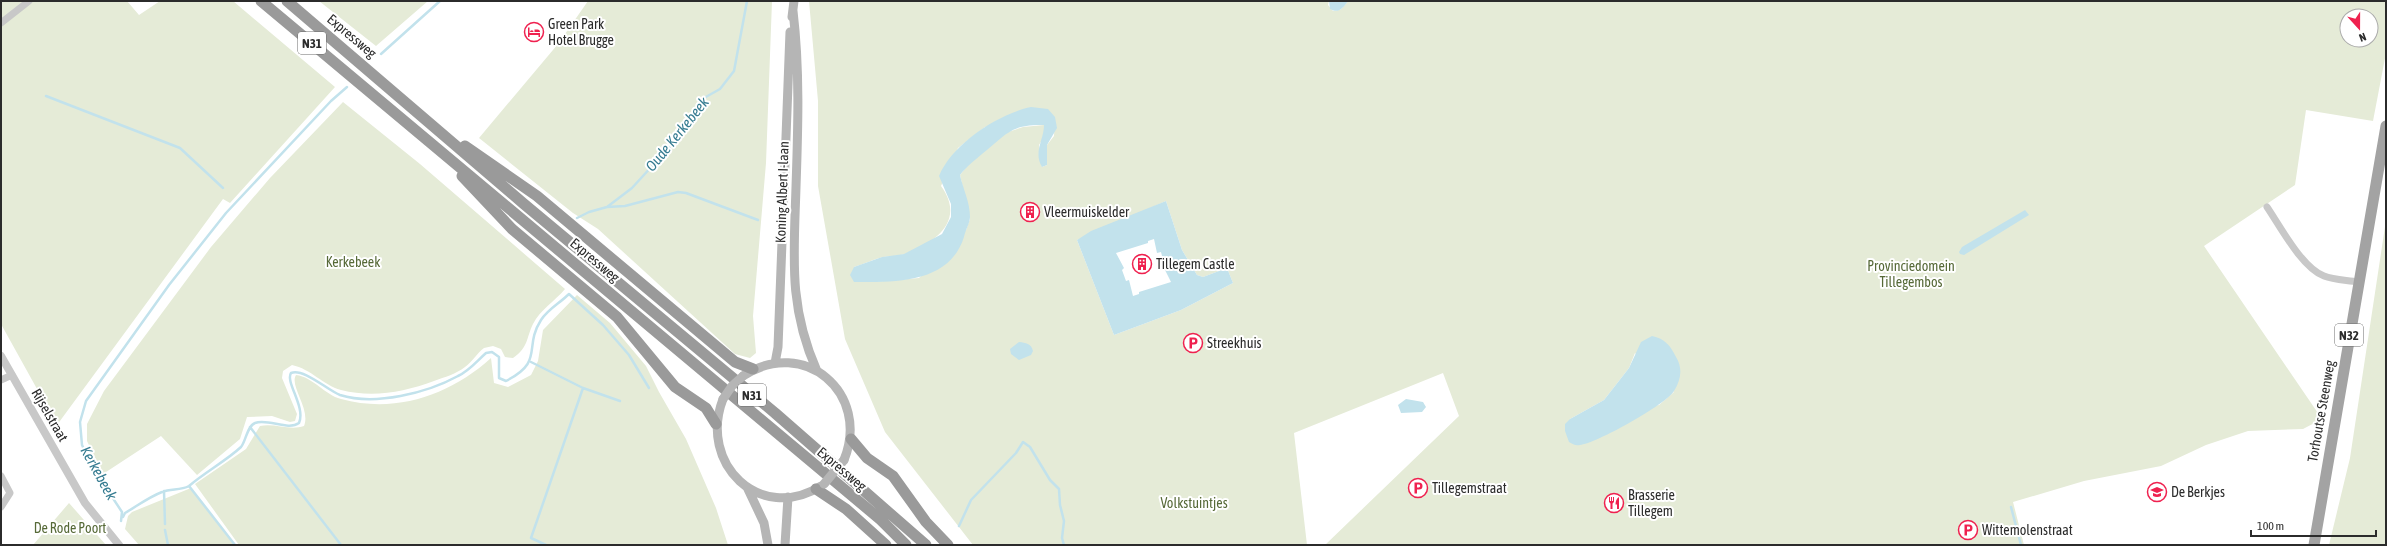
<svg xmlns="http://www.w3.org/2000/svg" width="2387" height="546" viewBox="0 0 2387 546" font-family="'Asap Condensed',sans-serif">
	<rect width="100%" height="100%" fill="#fff"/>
	<path fill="#e5ebd7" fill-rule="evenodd" d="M 1,1 L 127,1 L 139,15 L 160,1 L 233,1 L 335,87 L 230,203 L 223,199 L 57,425 L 1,324 Z
		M 319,1 L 428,1 L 376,46 Z
		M 588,1 L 772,1 L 766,163 L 753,316 L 756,353 L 750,358 L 735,354 L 598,229 L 573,213 L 479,138 L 558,44 Z
		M 809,1 L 1329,1 L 1328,5 L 1333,11 C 1342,11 1343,7 1348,1 L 2386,1 L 2386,53 L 2373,121 L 2306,110 L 2295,185 L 2204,246 L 2322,419 L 2303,429 L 2248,431 L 2206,445 L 2161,466 L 2084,481 L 2013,502 L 2024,545 L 1325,545 L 1459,416 L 1443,373 L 1294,433 L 1307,545 L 973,545 L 885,432 L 845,339 L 818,186 L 818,101 ZM 2347,16 L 2371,16 L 2371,40 L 2347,40 ZM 1055,117 L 1054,136 L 1047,145 L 1045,151 L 1047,165 L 1042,167 L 1039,145 L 1044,137 L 1044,125 L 1023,127 L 1005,133 L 968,165 L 960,175 L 970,219 L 966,230 L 919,278 L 872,282 L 854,267 C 864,264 874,259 883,257 C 890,256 898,256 905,254 C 936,243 966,220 941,186 L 958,148 L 985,127 ZM 1166,201 L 1182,250 L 1197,275 L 1203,277 L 1227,268 L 1233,283 L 1181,310 L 1114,335 L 1077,240 ZM 1635,353 L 1674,392 L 1659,405 L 1570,419 L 1604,400 L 1629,368 Z
		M 343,102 L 420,164 L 565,289 C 555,301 540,310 533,324 C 526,338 529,347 513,358 L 505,357 L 501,349 L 493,346 L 484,348 C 477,353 473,361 465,367 C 456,374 445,377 434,381 C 404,392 373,398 341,390 C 323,385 311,369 292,365 L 283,371 L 282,378 L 297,414 L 295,421 L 290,422 L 272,416 L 247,417 L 240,439 L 197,475 L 161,436 L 103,474 L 87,441 L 87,424 L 104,391 L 211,247 L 270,178 Z
		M 2386,220 L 2386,545 L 2329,545 L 2350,458 Z
		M 577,295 L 610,323 L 646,366 L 659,392 L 686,439 L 716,508 L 728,545 L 239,545 L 195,484 L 246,449 L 260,426 C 275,423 290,431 304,426 C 311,409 289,386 296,375 C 313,377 325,395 341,399 C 396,414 450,395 491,358 L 494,383 L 508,387 L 531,375 L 538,361 L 543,330 Z
		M 191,488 L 235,545 L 139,545 L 125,529 L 128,516 L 132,512 Z
		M 69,503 L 106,545 L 33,545 Z"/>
	<path fill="#c2e2ec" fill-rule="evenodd" d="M 1329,1 L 1348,1 C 1343,8 1339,14 1330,9 Z
		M 1031,107 L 1048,109 L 1055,117 L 1057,128 L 1047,145 L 1047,165 L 1042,167 C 1033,152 1044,140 1044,125 C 1010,124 1006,135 982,154 C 974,161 967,166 960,175 C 963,189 970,202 970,217 C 970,223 965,231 964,237 C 949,284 895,282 854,282 L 850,275 L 854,267 L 882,257 L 904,254 L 942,234 L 951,217 L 951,204 L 939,176 C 952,144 998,114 1031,107 Z
		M 1166,201 L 1182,250 L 1197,275 L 1203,277 L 1227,268 L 1233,283 L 1181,310 L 1114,335 L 1077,240 L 1091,231 ZM 1154,239 L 1157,253 L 1161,252 L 1162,256 L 1159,258 L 1171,282 L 1139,292 L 1139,294 L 1133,296 L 1129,280 L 1126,281 L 1122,270 L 1124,268 L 1116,253 L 1148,243 L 1148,241 Z
		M 2025,210 L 2029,215 L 1964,255 L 1960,254 L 1959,252 L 1962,247 Z
		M 1652,336 C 1665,339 1670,345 1676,357 C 1683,368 1681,380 1674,391 C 1667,404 1595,444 1580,445 C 1575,446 1573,444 1569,442 L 1565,431 L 1565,424 L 1570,419 L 1604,400 L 1629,368 L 1641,342 Z
		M 1019,342 C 1026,343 1031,343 1033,351 L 1031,355 L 1019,360 L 1011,354 L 1010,349 Z
		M 1406,399 L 1423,402 L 1426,407 L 1422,412 L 1401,413 L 1398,405 Z"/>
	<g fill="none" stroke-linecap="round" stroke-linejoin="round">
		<path stroke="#c2e2ec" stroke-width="2.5" d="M 381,54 L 440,1
			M 46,96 L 180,148 L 223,188
			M 607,207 L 625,206 L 678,192 L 686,193 L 758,220
			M 577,218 L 589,212 L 607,207 L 632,188 L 674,142 L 704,98 L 720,89 L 734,71 L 747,1
			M 531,362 L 583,388 L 620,401
			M 250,427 L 341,545
			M 189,486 L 235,545
			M 164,491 L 165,524
			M 2011,507 L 2021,545
			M 123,517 L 125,513 C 137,506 149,497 162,492 C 171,488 180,491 189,486 C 205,472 226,461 241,447 C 246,441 247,426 255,423 C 268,418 288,431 299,423 C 306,407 285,382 291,373 C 304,368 327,390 340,395 C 375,406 427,393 458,376 C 469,371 477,361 486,353 L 492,352 L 499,357 L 499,378 L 506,381 C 545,361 523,348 541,320 C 548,309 560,303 569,294 L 603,325 L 629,355 L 649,388
			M 121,521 L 122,512 L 93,468 L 82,445 L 80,422 L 86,401 L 169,285 L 226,213 L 331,101 L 347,87
			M 959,526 L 971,500 L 1016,453 L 1023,442 L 1030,447 L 1050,480 L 1059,489 L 1060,505 L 1064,521 L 1062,538 L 1064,545
			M 165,530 L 168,545
			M 546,545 L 531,538 L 583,388"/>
		<path stroke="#c8c8c8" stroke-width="7" d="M 1,23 L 29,1
			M 2267,207 C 2280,226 2302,268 2324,276 C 2334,280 2347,280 2358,282
			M 1,380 L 12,375
			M 1,476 L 10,493 L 1,507"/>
		<path stroke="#c8c8c8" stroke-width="8" d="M 1,356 L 85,503 L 119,545"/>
		<path stroke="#b5b5b5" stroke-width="9" d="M 793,11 C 800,70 798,128 796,187 C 794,256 788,306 817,371
			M 792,17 L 794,1
			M 775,363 L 778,347 L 790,32
			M 743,376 C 804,336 871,393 844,460
			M 723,399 C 698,464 760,524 821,486
			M 747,487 L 764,523 L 768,545
			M 785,545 L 788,497"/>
		<path stroke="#a3a3a3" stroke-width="11" d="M 2314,545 L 2386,126"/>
		<path stroke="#9a9a9a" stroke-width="11" d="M 261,1 L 881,520 L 906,545
			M 287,1 L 524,204 L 775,413 L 926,545
			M 465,146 L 537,196 L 735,362 L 753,369
			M 462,176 L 512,229 L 617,317 L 675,387 L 706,408 L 716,424
			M 851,439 L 867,458 L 893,476 L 926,522 L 948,545
			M 816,489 L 846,509 L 886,545"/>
		<path stroke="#b5b5b5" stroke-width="9" d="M 723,399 L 732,386 L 743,376
			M 824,484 L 844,460"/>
	</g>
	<defs>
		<g id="hotel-ring" transform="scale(1)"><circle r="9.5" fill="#fff" stroke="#ef214f" stroke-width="1.5"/><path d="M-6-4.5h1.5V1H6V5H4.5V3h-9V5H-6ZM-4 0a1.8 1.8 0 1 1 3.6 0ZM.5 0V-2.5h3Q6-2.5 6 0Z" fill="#ef214f"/></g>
		<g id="building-ring" transform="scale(1)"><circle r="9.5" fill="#fff" stroke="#ef214f" stroke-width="1.5"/><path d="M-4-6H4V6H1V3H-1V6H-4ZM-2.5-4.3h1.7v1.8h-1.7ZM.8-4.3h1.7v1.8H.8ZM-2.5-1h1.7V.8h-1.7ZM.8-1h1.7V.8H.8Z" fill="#ef214f"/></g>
		<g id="parking-ring" transform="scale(1)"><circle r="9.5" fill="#fff" stroke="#ef214f" stroke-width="1.5"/><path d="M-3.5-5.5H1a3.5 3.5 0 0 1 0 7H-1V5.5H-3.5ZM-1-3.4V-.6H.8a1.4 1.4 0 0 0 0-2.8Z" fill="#ef214f"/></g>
		<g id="school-ring" transform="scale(1)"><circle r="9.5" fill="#fff" stroke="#ef214f" stroke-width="1.5"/><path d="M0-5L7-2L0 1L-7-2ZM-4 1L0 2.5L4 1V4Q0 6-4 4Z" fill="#ef214f"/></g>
		<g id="restaurant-ring" transform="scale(1)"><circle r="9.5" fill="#fff" stroke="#ef214f" stroke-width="1.5"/><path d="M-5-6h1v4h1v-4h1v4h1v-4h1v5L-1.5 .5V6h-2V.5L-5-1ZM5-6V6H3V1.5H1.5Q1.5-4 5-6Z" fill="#ef214f"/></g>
	</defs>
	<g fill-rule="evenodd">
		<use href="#hotel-ring" x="534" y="32"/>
		<use href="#building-ring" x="1030" y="212"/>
		<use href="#building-ring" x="1142" y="264"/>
		<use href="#parking-ring" x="1193" y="343"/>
		<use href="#parking-ring" x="1418" y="488"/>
		<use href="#school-ring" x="2157" y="492"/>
		<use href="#restaurant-ring" x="1614" y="503"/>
		<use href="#parking-ring" x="1968" y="530"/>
	</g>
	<g text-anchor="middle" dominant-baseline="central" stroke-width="4" stroke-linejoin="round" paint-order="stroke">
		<g fill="#fff" stroke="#6b6b6b" stroke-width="1">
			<rect x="298" y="32" width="28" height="22" rx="3"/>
			<rect x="2335" y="324" width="28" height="22" rx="3"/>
			<rect x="738" y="384" width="28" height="22" rx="3"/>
		</g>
		<g font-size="13" font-weight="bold" fill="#2b2b2b">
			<text x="312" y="43">N31</text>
			<text x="2349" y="335">N32</text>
			<text x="752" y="395">N31</text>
		</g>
		<g font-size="14" fill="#2b2b2b" stroke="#fff" text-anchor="start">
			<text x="548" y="24">Green Park<tspan x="548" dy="16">Hotel Brugge</tspan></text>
			<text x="1044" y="212">Vleermuiskelder</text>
			<text x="1156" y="264">Tillegem Castle</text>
			<text x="1207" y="343">Streekhuis</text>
			<text x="1432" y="488">Tillegemstraat</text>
			<text x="2171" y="492">De Berkjes</text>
			<text x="1628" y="495">Brasserie<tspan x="1628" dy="16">Tillegem</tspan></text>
			<text x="1982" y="530">Wittemolenstraat</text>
		</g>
		<g font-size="14" fill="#2b2b2b" stroke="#fff">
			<text transform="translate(352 36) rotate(40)">Expressweg</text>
			<text transform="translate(782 192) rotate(-88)">Koning Albert I-laan</text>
			<text transform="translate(595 260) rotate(40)">Expressweg</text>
			<text transform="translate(2321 411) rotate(-80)">Torhoutse Steenweg</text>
			<text transform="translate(50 415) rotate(60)">Rijselstraat</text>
			<text transform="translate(842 469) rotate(40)">Expressweg</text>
		</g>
		<g font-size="14" fill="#566937" stroke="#fff">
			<text x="353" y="262">Kerkebeek</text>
			<text x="1911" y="266">Provinciedomein<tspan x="1911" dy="16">Tillegembos</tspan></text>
			<text x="1194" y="503">Volkstuintjes</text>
			<text x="70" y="528">De Rode Poort</text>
		</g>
		<g font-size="15" font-style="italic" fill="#367c91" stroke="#fff">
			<text transform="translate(677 134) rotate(-51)">Oude Kerkebeek</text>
			<text transform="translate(99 473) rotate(61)">Kerkebeek</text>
		</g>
	</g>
	<rect width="2387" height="546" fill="none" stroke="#2b2b2b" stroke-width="4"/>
	<g transform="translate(2359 28) rotate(159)"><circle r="19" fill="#ffffff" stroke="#aaaaaa"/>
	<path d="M0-3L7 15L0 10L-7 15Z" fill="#ef214f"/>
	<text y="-6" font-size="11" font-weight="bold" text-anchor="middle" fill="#2b2b2b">N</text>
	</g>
	<path d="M2251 530v6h125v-6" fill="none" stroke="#2b2b2b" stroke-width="2"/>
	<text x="2257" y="530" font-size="12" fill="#2b2b2b" stroke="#ffffff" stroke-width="3" paint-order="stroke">100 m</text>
</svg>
